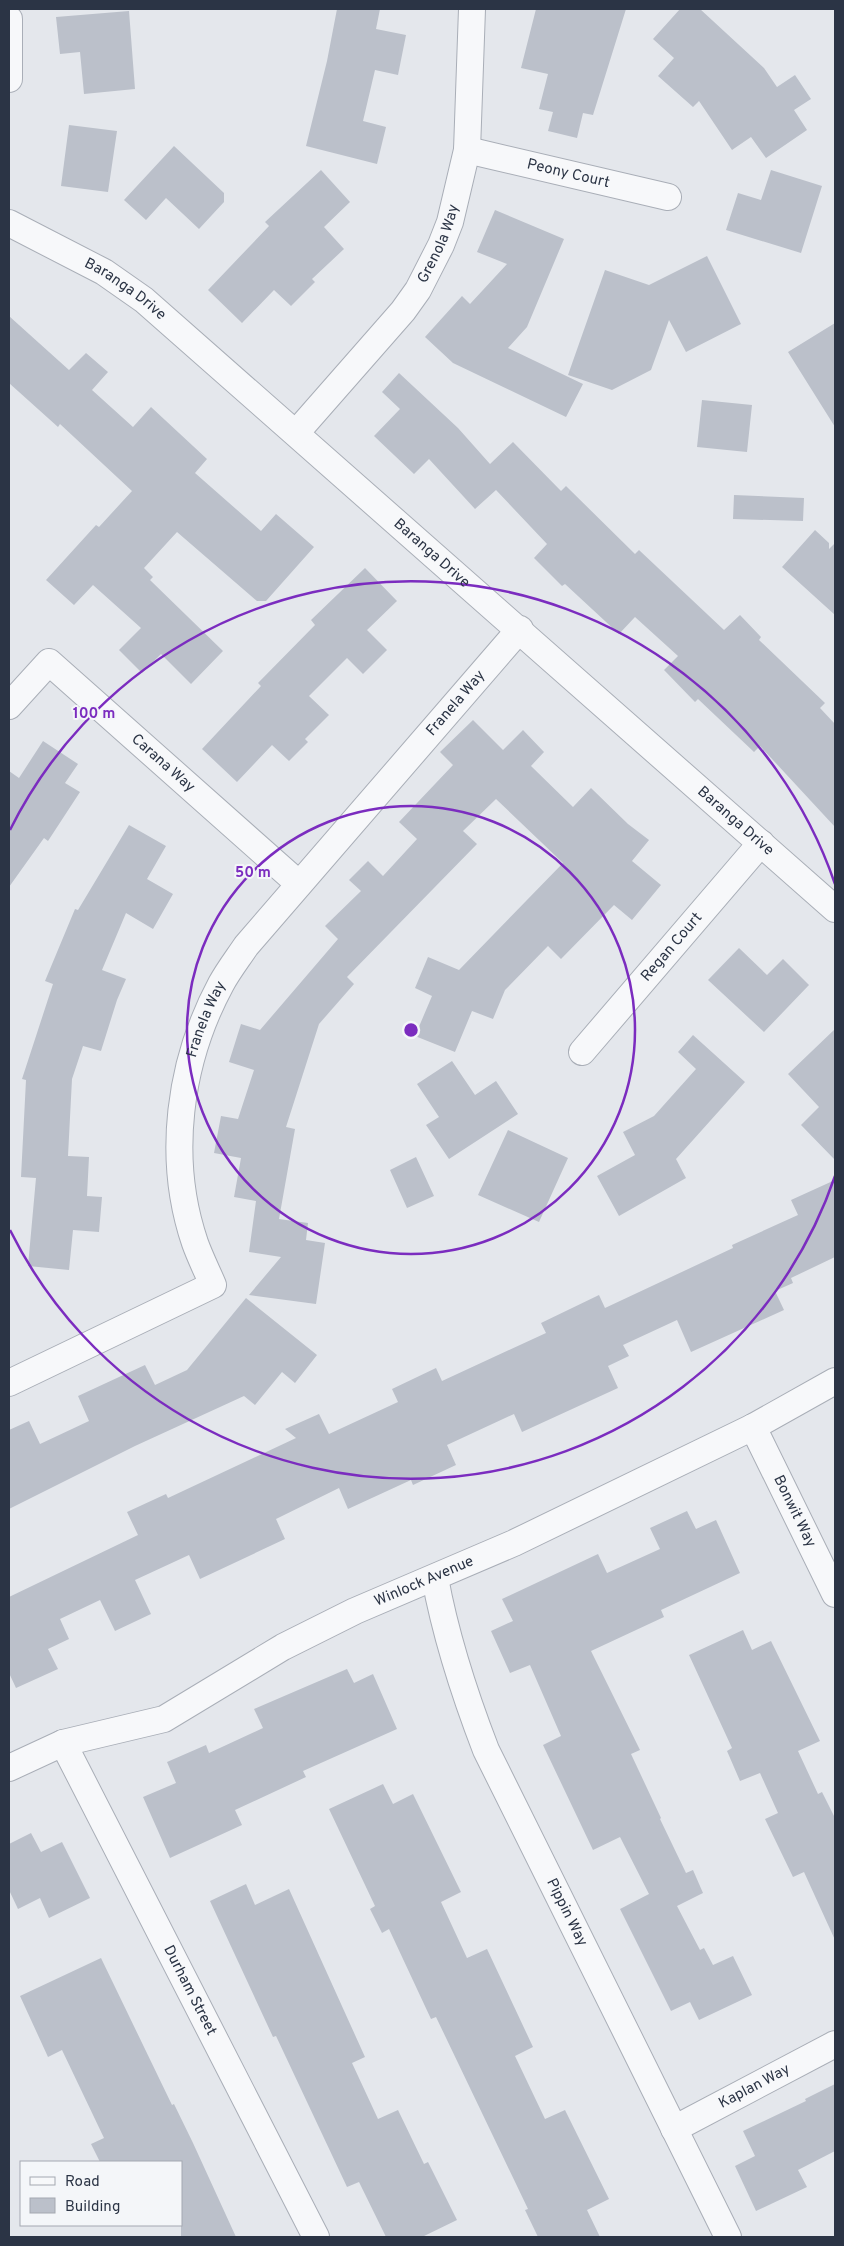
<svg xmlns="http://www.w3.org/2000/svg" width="844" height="2246" viewBox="0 0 844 2246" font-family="Overpass,sans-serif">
	<rect width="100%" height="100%" fill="#e4e7ec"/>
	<path fill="#bbc0ca" d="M 337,9 L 380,9 L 376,29 L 406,35 L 398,75 L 375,70 L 363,121 L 386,127 L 377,164 L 306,146 L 327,61 Z
		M 536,9 L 626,9 L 593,115 L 583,113 L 577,138 L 548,131 L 553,112 L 539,109 L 548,74 L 521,68 Z
		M 680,9 L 700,9 L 764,68 L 777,87 L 795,75 L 811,99 L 794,110 L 807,130 L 766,158 L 751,137 L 732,150 L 699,101 L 693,107 L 658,76 L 674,58 L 653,39 Z
		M 129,11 L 135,89 L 84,94 L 80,52 L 60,54 L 56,17 Z
		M 69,125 L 117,131 L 108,192 L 61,186 Z
		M 174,146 L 224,193 L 224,202 L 199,229 L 166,198 L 146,220 L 124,200 Z
		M 321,170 L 350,202 L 324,227 L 344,249 L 312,279 L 315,282 L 291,306 L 274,290 L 242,323 L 208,290 L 269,226 L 265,222 Z
		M 771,170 L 822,186 L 801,253 L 726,230 L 738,193 L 761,200 Z
		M 495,210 L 564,239 L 527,327 L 508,348 L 583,384 L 566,417 L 453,363 L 425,337 L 462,296 L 470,304 L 507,264 L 477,252 Z
		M 707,256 L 741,324 L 686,352 L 669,320 L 651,370 L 612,390 L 568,375 L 605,270 L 649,285 Z
		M 9,316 L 69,370 L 86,353 L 108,372 L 92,390 L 133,427 L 151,407 L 207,459 L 195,473 L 261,531 L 276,514 L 314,547 L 266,601 L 257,601 L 177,532 L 144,568 L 153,577 L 150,580 L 223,651 L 191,684 L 161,654 L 142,673 L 119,650 L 141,628 L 93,585 L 74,605 L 46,580 L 96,525 L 99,527 L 132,491 L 60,424 L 58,427 L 9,383 Z
		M 835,323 L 835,427 L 788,352 Z
		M 399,373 L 458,428 L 490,464 L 513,442 L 561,491 L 566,486 L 635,554 L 639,550 L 724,630 L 740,615 L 761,637 L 759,640 L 825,703 L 820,708 L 835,724 L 835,827 L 760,746 L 754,752 L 698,699 L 695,702 L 664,670 L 678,656 L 635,617 L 619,634 L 565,584 L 562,586 L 534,558 L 547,544 L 496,490 L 475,509 L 429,459 L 414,474 L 374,436 L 400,409 L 382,392 Z
		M 702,400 L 752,405 L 747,452 L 697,447 Z
		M 734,495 L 804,498 L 803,521 L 733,519 Z
		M 815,530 L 829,543 L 829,549 L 835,543 L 835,615 L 782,567 Z
		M 365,568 L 397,601 L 367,630 L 387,650 L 363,674 L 347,658 L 309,696 L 329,715 L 305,739 L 308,742 L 289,761 L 272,745 L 237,782 L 202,749 L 261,686 L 258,683 L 315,625 L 311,620 Z
		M 473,720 L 503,750 L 523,730 L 544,752 L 531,766 L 573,807 L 591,788 L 628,824 L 649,840 L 632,861 L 661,885 L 632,920 L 614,905 L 561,959 L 548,946 L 505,990 L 493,1019 L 472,1011 L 455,1052 L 415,1036 L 432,996 L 415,988 L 428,957 L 459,970 L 563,863 L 496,799 L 463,831 L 477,844 L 347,977 L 354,984 L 319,1024 L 286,1127 L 295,1129 L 279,1219 L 308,1223 L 306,1240 L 325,1243 L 316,1304 L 249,1295 L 281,1257 L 249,1252 L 256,1201 L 234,1197 L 241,1158 L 214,1153 L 221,1116 L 238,1119 L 254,1070 L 229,1062 L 241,1024 L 260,1030 L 338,939 L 325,926 L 361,891 L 349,880 L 368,861 L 383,876 L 417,839 L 399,822 L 453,765 L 440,752 Z
		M 43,741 L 78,764 L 65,783 L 80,792 L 48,841 L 44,838 L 9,887 L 9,771 L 19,778 Z
		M 129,825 L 166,846 L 147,879 L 173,894 L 153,929 L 126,913 L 102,970 L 126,979 L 117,1000 L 101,1051 L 83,1046 L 72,1079 L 68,1156 L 89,1157 L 87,1196 L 102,1197 L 99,1232 L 73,1230 L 69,1270 L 28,1266 L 36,1178 L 21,1177 L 26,1080 L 22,1079 L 53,984 L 45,981 L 75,909 L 78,910 Z
		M 739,948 L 767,975 L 783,959 L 809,985 L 764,1032 L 708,980 Z
		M 835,1029 L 835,1160 L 801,1125 L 819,1107 L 788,1074 Z
		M 693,1035 L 745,1082 L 676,1159 L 686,1178 L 619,1216 L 597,1176 L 635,1155 L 623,1132 L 654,1116 L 696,1069 L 678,1052 Z
		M 452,1061 L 475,1095 L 496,1081 L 518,1114 L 449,1159 L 426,1125 L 439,1117 L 417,1084 Z
		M 508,1130 L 568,1158 L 539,1222 L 478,1195 Z
		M 416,1157 L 434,1196 L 407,1208 L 390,1170 Z
		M 835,1180 L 835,1257 L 791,1278 L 793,1283 L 775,1291 L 784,1310 L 691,1352 L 677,1320 L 623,1345 L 629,1356 L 608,1366 L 618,1388 L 522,1432 L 514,1414 L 447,1445 L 456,1465 L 413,1485 L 411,1480 L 348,1509 L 339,1488 L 276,1519 L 285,1539 L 200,1579 L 189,1555 L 135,1580 L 151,1614 L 115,1631 L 100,1600 L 60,1619 L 69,1639 L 48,1649 L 58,1669 L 16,1688 L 9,1673 L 9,1597 L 138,1535 L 127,1512 L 166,1494 L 168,1498 L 296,1438 L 285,1429 L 319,1414 L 329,1434 L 398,1402 L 392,1389 L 436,1368 L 442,1381 L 546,1333 L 541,1323 L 599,1295 L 605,1308 L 733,1248 L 732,1245 L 798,1215 L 791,1200 Z
		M 246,1298 L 317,1355 L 295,1383 L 282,1372 L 255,1405 L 244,1396 L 135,1446 L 9,1509 L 9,1430 L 29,1421 L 40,1444 L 89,1421 L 78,1396 L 145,1365 L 155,1385 L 187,1370 Z
		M 687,1511 L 696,1529 L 716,1520 L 740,1573 L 661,1610 L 664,1617 L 591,1651 L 640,1750 L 631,1754 L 661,1818 L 660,1819 L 686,1873 L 693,1870 L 703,1893 L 677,1906 L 700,1950 L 704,1948 L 713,1965 L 733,1956 L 752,1995 L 699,2020 L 690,2002 L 671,2011 L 620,1909 L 649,1894 L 620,1837 L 593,1850 L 543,1745 L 561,1736 L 530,1665 L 510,1673 L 491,1631 L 513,1621 L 502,1599 L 598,1554 L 607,1573 L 660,1549 L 650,1528 Z
		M 743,1630 L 752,1650 L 771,1641 L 820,1741 L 798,1751 L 818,1794 L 822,1792 L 835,1818 L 835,1940 L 804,1872 L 793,1877 L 765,1819 L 778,1813 L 760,1773 L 740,1781 L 727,1751 L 732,1748 L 689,1655 Z
		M 347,1669 L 354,1683 L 373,1674 L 397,1729 L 303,1771 L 306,1777 L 235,1810 L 242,1825 L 170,1858 L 143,1797 L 176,1783 L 167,1762 L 206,1745 L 209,1753 L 263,1728 L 254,1709 Z
		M 383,1784 L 393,1804 L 413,1794 L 461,1892 L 441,1902 L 467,1958 L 487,1949 L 533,2047 L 515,2056 L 545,2119 L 565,2110 L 609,2199 L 587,2210 L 600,2237 L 538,2237 L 525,2210 L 528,2209 L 436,2017 L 431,2019 L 389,1929 L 382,1933 L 370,1909 L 375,1906 L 329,1809 Z
		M 31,1833 L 41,1852 L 62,1842 L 90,1898 L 49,1918 L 40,1898 L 18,1909 L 9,1890 L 9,1844 Z
		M 246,1884 L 255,1905 L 289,1889 L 365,2057 L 352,2063 L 378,2119 L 398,2110 L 424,2164 L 428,2162 L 457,2220 L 422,2237 L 386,2237 L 359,2182 L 347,2187 L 276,2036 L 273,2037 L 210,1901 Z
		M 101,1958 L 172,2105 L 174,2104 L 193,2143 L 236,2237 L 181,2237 L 181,2162 L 100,2162 L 91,2144 L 104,2138 L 62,2050 L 48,2057 L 20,1996 Z
		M 835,2084 L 835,2151 L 798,2170 L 807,2187 L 756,2211 L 735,2166 L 755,2156 L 743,2131 L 806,2101 L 805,2099 Z"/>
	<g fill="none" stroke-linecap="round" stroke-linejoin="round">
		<g stroke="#a9aeb7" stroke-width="28">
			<g id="street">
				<path d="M 9,19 L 9,79"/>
				<path id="s1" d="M 467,150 L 668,197"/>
				<path id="s2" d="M 9,223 L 104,272 L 144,300 L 835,909"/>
				<path id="s3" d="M 296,433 L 403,311 L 418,290 L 441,245 L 450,222 L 467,150 L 472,9"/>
				<path id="s4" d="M 9,706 L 49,662 L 299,884"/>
				<path id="s5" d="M 582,1052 L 761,843"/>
				<path id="s6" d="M 9,1383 L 213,1285 C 207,1271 200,1257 195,1243 C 166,1158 179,1062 221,984 C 228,971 238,958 246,946 L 520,629"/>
				<path id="s7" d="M 753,1427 L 835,1594"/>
				<path id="s8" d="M 435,1578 C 446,1638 464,1693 486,1750 L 728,2237"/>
				<path id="s9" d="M 63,1743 L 316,2237"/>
				<path id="s10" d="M 9,1768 L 63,1743 L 164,1719 L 283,1647 L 355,1611 L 514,1543 L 753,1427 L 835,1381"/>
				<path id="s11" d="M 674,2129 L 835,2044"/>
			</g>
		</g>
		<use href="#street" stroke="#f7f8fa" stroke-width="26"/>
	</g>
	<g fill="none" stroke="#7b2cbf" stroke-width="2.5">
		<circle cx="411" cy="1030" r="224"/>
		<path d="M835 1176A448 448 0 0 1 10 1230M10 830A448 448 0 0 1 835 884"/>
	</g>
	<g text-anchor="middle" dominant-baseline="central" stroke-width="4" stroke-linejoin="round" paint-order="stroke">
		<g font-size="15" fill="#2b3445" stroke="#f4f6f9">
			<text stroke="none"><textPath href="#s1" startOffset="104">Peony Court</textPath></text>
			<text stroke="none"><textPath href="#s3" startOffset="239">Grenola Way</textPath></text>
			<text stroke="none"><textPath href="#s2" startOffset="134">Baranga Drive</textPath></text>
			<text stroke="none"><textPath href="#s2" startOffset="539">Baranga Drive</textPath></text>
			<text stroke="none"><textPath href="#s6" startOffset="906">Franela Way</textPath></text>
			<text stroke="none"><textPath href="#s4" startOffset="212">Carana Way</textPath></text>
			<text stroke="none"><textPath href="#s2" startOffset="944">Baranga Drive</textPath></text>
			<text stroke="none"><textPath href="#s5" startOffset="138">Regan Court</textPath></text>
			<text stroke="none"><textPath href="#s6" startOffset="501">Franela Way</textPath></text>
			<text stroke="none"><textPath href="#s7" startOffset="94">Bonwit Way</textPath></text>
			<text stroke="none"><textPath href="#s10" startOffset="458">Winlock Avenue</textPath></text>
			<text stroke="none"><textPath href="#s8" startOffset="361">Pippin Way</textPath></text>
			<text stroke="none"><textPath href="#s9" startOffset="278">Durham Street</textPath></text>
			<text stroke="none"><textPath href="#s11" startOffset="91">Kaplan Way</textPath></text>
		</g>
	</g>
	<circle cx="411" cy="1030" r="8" fill="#7b2cbf" stroke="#f4f6f9" stroke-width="2.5"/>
	<g font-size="15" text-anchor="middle" font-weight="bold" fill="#7b2cbf" stroke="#f4f6f9" stroke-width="4" stroke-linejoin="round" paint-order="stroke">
		<text x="94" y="718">100 m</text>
		<text x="253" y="877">50 m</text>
	</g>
	<rect width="844" height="2246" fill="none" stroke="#2b3445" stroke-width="20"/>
	<rect x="20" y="2161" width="162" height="65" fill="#f4f6f9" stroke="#a4a8b1"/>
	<rect x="30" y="2177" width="25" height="8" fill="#f7f8fa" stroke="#a4a8b1"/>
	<text x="65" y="2186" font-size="15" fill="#2b3445">Road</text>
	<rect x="30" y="2198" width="25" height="15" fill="#bbc0ca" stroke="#a4a8b1"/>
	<text x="65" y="2211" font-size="15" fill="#2b3445">Building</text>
</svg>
